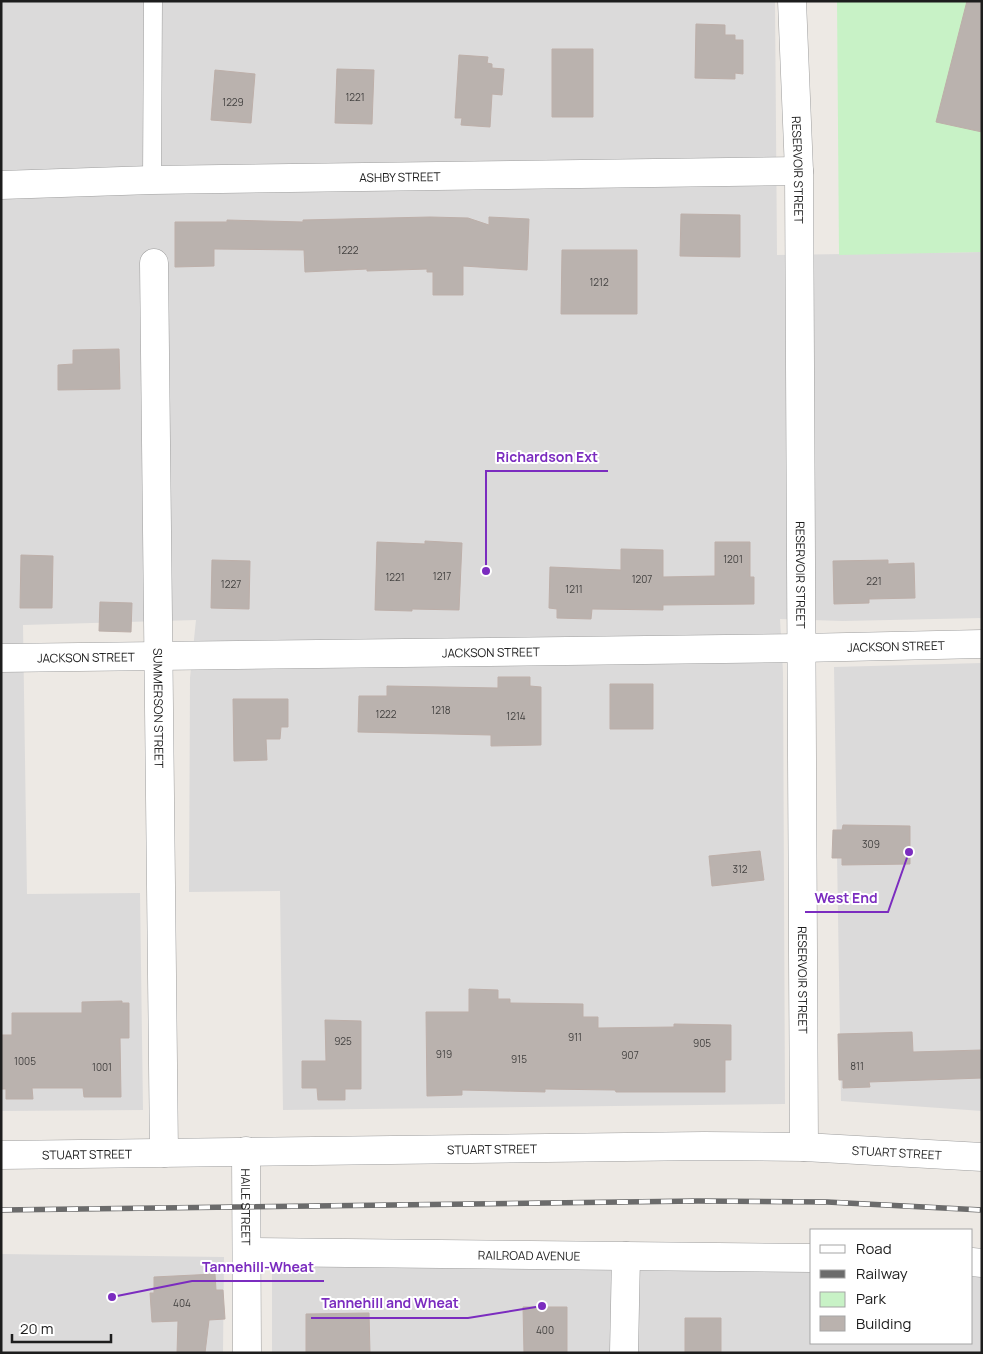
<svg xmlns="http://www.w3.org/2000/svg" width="983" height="1354" viewBox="0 0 983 1354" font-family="Manrope,sans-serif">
	<rect width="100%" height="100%" fill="#ede9e4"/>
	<path fill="#dbdada" d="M 1,1 L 775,1 L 777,255 L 982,252 L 982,618 L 843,621 L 780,619 L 783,672 L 785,1104 L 283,1110 L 280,891 L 189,892 L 190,678 L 196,620 L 23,625 L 27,894 L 140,893 L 143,1110 L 1,1111 Z
		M 982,663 L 982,1111 L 841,1101 L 834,667 Z
		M 1,1254 L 224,1257 L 223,1353 L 1,1353 Z
		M 272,1258 L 812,1265 L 812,1343 L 972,1343 L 972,1268 L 982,1269 L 982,1353 L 272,1353 Z"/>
	<path fill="#c8f2c6" d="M 837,1 L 982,1 L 982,252 L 839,255 Z"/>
	<path fill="#bab2ae" stroke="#bdafa9" d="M 967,1 L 982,1 L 982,132 L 936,122 Z
		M 696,24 L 725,25 L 725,35 L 735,35 L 735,40 L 743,40 L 743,74 L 735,73 L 735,79 L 695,78 Z
		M 552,49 L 593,49 L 593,117 L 552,117 Z
		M 459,55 L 488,57 L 487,63 L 492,64 L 492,68 L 504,69 L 502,95 L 492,94 L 490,127 L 461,125 L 462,118 L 455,118 Z
		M 337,69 L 374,70 L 372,124 L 335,123 Z
		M 215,70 L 255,74 L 251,123 L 211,120 Z
		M 681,214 L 740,215 L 740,257 L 680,256 Z
		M 430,217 L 468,218 L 489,225 L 489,217 L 529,219 L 527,270 L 463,266 L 463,295 L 433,295 L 433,272 L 427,272 L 427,269 L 367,271 L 367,269 L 305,272 L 304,250 L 214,249 L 214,266 L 175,267 L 175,222 L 227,222 L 227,220 L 303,222 L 303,220 Z
		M 562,250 L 637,250 L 637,314 L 561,314 Z
		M 119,349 L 120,389 L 58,390 L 58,365 L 73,364 L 73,350 Z
		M 425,541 L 462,543 L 459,610 L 412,609 L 412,611 L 375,610 L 377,542 L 425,544 Z
		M 715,542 L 750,542 L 750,577 L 754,577 L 754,604 L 663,605 L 663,610 L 592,609 L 591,619 L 557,618 L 557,609 L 549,608 L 550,567 L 621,570 L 621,549 L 663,550 L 663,577 L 715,576 Z
		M 21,555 L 53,556 L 52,608 L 20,608 Z
		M 212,560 L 250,561 L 249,609 L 211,608 Z
		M 888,560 L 888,564 L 914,563 L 915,598 L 869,599 L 869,603 L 834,604 L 833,561 Z
		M 100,602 L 132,603 L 131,632 L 99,631 Z
		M 498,677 L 530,677 L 530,686 L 541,687 L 541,745 L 491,746 L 491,735 L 358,732 L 359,696 L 387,696 L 387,686 L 498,688 Z
		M 610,684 L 653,684 L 653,729 L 610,729 Z
		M 233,699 L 288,699 L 288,727 L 281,727 L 280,739 L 266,739 L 267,760 L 234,761 Z
		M 843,825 L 910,826 L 910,864 L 842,865 L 842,858 L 832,858 L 833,830 L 842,830 Z
		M 760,851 L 764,880 L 712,886 L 709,856 Z
		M 469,989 L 498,990 L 498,999 L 510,999 L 510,1003 L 583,1004 L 583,1017 L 598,1017 L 598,1028 L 674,1027 L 674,1024 L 731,1025 L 731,1060 L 725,1060 L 725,1092 L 616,1092 L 615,1090 L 545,1089 L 545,1092 L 462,1090 L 462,1095 L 427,1096 L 426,1012 L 469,1012 Z
		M 122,1001 L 122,1003 L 129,1003 L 129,1038 L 120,1038 L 121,1097 L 84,1097 L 83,1088 L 32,1088 L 33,1099 L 6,1099 L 6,1089 L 1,1089 L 1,1035 L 12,1035 L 12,1013 L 82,1013 L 82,1002 Z
		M 325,1020 L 361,1021 L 361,1089 L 345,1089 L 345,1100 L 318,1100 L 317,1088 L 302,1088 L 302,1061 L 326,1061 Z
		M 912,1032 L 913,1052 L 982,1050 L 982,1078 L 869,1082 L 870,1087 L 843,1088 L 843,1080 L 839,1080 L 838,1034 Z
		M 215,1274 L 216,1290 L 223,1290 L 225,1319 L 209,1320 L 205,1353 L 177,1353 L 178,1321 L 152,1322 L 150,1293 L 154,1293 L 154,1277 Z
		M 523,1307 L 567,1307 L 567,1353 L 524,1353 Z
		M 369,1313 L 370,1353 L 306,1353 L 306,1314 Z
		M 685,1318 L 721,1318 L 721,1353 L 685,1353 Z"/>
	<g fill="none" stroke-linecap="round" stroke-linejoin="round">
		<g stroke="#9e9e9e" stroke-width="19">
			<path id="service" d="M 152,180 L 153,1"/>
		</g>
		<g stroke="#9e9e9e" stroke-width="29">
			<g id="minor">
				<path id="s1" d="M 792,1 L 799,171 L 804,1147"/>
				<path id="s2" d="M 1,185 L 152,180 L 799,171"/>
				<path id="s3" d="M 154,263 L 164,1153"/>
				<path id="s4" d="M 1,658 L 801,648 L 982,644"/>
				<path id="s5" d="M 246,1151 L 247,1353"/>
				<path id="s6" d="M 247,1252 L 812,1258"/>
				<path d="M 972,1262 L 982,1263"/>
				<path d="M 624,1353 L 626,1256"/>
			</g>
		</g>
		<g stroke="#9e9e9e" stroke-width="29">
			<g id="tertiary">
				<path id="s7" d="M 1,1155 L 704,1146 L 804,1147 L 982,1157"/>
			</g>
		</g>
		<use href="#service" stroke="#fff" stroke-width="18"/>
		<use href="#minor" stroke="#fff" stroke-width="28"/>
		<use href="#tertiary" stroke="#fff" stroke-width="28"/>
		<g stroke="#6b6b6b" stroke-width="5.5">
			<path id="rail" d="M 1,1210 L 698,1201 L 827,1202 L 982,1210"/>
		</g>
		<use href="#rail" stroke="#fff" stroke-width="4" stroke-dasharray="11" stroke-linecap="butt"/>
	</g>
	<g text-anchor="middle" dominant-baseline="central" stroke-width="4" stroke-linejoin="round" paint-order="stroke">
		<g font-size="10" fill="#444241">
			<text x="355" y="97">1221</text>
			<text x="233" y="102">1229</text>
			<text x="348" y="250">1222</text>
			<text x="599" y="282">1212</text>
			<text x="733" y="559">1201</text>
			<text x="442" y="576">1217</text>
			<text x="395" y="577">1221</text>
			<text x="642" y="579">1207</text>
			<text x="874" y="581">221</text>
			<text x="231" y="584">1227</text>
			<text x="574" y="589">1211</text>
			<text x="441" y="710">1218</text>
			<text x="386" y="714">1222</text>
			<text x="516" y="716">1214</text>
			<text x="871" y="844">309</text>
			<text x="740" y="869">312</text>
			<text x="575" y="1037">911</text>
			<text x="343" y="1041">925</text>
			<text x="702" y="1043">905</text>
			<text x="444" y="1054">919</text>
			<text x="630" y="1055">907</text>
			<text x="519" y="1059">915</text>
			<text x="25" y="1061">1005</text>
			<text x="857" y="1066">811</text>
			<text x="102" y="1067">1001</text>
			<text x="182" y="1303">404</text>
			<text x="545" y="1330">400</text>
		</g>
		<g font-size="12" fill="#1d1d1d" stroke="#fff">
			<text stroke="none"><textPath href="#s1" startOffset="169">RESERVOIR STREET</textPath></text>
			<text stroke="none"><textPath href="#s2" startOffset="399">ASHBY STREET</textPath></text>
			<text stroke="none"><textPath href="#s1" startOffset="574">RESERVOIR STREET</textPath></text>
			<text stroke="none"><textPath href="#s4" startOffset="895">JACKSON STREET</textPath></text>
			<text stroke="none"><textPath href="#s4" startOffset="490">JACKSON STREET</textPath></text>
			<text stroke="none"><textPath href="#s4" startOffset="85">JACKSON STREET</textPath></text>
			<text stroke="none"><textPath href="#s3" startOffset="445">SUMMERSON STREET</textPath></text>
			<text stroke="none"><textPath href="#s1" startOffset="979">RESERVOIR STREET</textPath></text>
			<text stroke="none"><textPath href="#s7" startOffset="491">STUART STREET</textPath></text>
			<text stroke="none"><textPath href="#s7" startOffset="896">STUART STREET</textPath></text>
			<text stroke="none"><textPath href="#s7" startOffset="86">STUART STREET</textPath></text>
			<text stroke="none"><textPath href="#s5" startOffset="56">HAILE STREET</textPath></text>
			<text stroke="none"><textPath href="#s6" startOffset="282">RAILROAD AVENUE</textPath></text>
		</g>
	</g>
	<path fill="none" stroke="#7b2cbf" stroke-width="2" d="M486 571L486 471H608M909 852L888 912H805M112 1297L192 1281H324M542 1306L468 1318H311"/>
	<g fill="#7b2cbf" stroke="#fff" stroke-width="2">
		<circle cx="486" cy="571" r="5"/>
		<circle cx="909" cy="852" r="5"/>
		<circle cx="112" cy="1297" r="5"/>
		<circle cx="542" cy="1306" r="5"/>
	</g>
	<g font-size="14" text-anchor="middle" font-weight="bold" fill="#7b2cbf" stroke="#fff" stroke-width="4" stroke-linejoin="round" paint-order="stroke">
		<text x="547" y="462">Richardson Ext</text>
		<text x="846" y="903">West End</text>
		<text x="258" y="1272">Tannehill-Wheat</text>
		<text x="390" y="1308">Tannehill and Wheat</text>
	</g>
	<rect width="983" height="1354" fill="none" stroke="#1d1d1d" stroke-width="5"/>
	<rect x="810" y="1229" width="162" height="115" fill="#ffffff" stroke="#a5a5a5"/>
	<rect x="820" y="1245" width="25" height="8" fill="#ffffff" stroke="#a5a5a5"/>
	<text x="856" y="1254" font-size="15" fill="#1d1d1d">Road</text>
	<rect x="820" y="1270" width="25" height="8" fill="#6b6b6b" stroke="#a5a5a5"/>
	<text x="856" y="1279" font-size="15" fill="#1d1d1d">Railway</text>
	<rect x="820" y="1292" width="25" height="15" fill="#c8f2c6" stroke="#a5a5a5"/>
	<text x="856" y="1304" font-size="15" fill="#1d1d1d">Park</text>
	<rect x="820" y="1316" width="25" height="15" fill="#bab2ae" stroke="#a5a5a5"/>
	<text x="856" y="1329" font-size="15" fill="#1d1d1d">Building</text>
	<path d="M12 1334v8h99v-8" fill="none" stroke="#1d1d1d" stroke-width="2.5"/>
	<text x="20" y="1334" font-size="15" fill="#1d1d1d" stroke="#ffffff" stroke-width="4" paint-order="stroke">20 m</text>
</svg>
